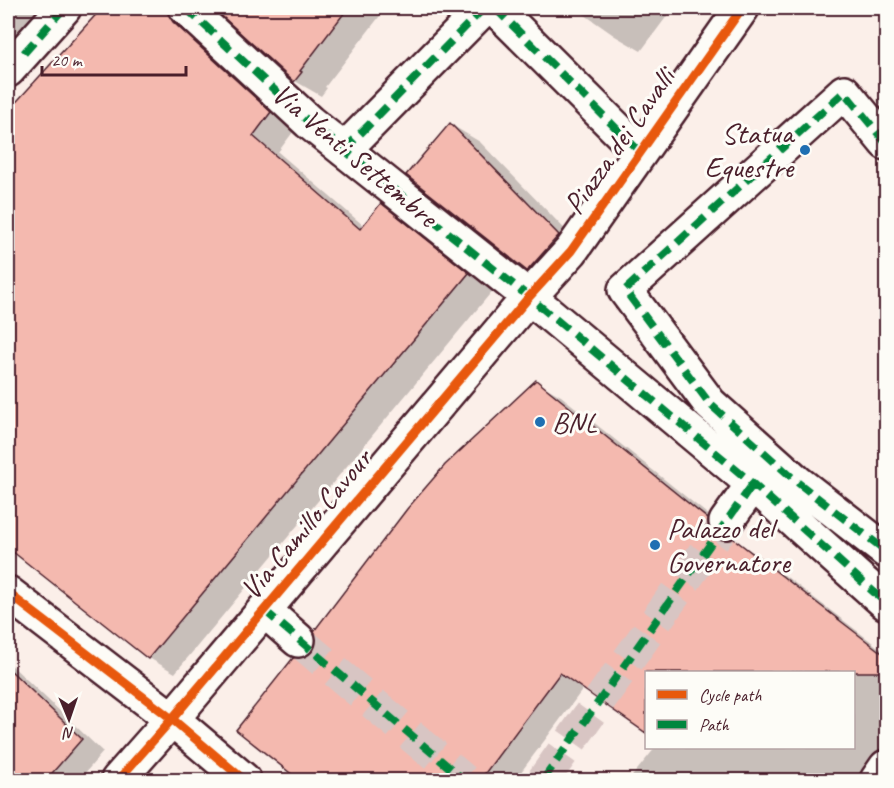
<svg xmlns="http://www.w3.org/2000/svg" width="894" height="788" viewBox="0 0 894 788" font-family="Caveat,sans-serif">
	<rect width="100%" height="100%" fill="#fbefe9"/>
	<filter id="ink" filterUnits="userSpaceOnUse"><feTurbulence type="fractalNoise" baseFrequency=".0167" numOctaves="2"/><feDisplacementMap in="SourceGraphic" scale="12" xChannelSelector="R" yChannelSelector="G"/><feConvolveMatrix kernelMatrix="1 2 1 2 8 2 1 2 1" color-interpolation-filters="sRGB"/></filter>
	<g filter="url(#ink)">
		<path fill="#0003" d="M 8,8 L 43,8 L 8,51 Z
			M 104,8 L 202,8 L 296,128 L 278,152 L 364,226 L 382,205 L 408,220 L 494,289 L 175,673 L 149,658 L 8,547 L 8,114 Z
			M 215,8 L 386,8 L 325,87 L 327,88 L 321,96 L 295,81 Z
			M 575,8 L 673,8 L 641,51 L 615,36 Z
			M 886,93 L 886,112 L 877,100 Z
			M 450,124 L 480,142 L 588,253 L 557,287 L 528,270 L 408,175 Z
			M 536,382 L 561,396 L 732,534 L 732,541 L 758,555 L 886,653 L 886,780 L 629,780 L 655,748 L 854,748 L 854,672 L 646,672 L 646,731 L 586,685 L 515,780 L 302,780 L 238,730 L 304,659 L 314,653 Z
			M 8,662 L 103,752 L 79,780 L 8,780 Z"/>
		<path fill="#f4b9af" stroke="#4a1f2b" stroke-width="1.5" d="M 102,8 L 168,8 L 168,14 L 173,22 L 271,112 L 253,136 L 360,229 L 381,203 L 469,273 L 148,659 L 8,548 L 8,111 Z
			M 213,8 L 348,8 L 300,71 L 302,72 L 294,82 Z
			M 450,123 L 559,235 L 527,271 L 406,175 Z
			M 536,380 L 708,519 L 709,529 L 715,537 L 724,541 L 734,539 L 886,656 L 886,672 L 646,672 L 646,733 L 560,673 L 480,780 L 299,780 L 236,730 L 293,658 L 303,658 L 312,652 L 316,643 L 316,635 L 314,631 L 407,509 L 445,465 Z
			M 8,668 L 82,739 L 46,780 L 8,780 Z"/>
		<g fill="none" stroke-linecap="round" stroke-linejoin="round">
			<path stroke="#d8c5c3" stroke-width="33" stroke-dasharray="33 16" stroke-linecap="butt" d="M 298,640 L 464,780
				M 543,780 L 726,522"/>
			<g stroke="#4a1f2b" stroke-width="38">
				<path id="street" d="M 186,8 L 309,122 L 529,297 L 753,484 L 886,603
					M 495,8 L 640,152
					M 8,70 L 64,8
					M 886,143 L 844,92 L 625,290 L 710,404 L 797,482 L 886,551
					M 344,150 L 484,8
					M 726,522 L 753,484
					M 8,593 L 172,719 L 244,780
					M 264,610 L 298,640
					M 118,780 L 172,719 L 529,297 L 571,251 L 742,8
					M 877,780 L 886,767"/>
			</g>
			<use href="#street" stroke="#fdfcf7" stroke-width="33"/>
			<path stroke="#00873e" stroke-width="8" stroke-dasharray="15 8" stroke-linecap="butt" d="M 186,8 L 309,122 L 529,297 L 753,484 L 886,603
				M 495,8 L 640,152
				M 24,53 L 64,8
				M 886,143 L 844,92 L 625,290 L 710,404 L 797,482 L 886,551
				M 344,150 L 484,8
				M 264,610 L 464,780
				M 543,780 L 753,484"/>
			<g stroke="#fdfcf7" stroke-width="13">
				<path id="cycleway" d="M 8,593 L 172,719 L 244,780
					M 118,780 L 172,719 L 529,297 L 571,251 L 742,8"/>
			</g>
			<use href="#cycleway" stroke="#e8590c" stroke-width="9"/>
		</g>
	</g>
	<g fill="#1f6fb2" stroke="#fdfcf7" stroke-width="2">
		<circle cx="805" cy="150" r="6"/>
		<circle cx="540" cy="422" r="6"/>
		<circle cx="655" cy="545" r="6"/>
	</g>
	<g text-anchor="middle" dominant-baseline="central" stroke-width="6" stroke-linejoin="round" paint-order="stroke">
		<g font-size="30" fill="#4a1f2b" stroke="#fdfcf7" text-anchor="start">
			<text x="793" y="133" text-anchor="end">Statua<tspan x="793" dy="34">Equestre</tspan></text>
			<text x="552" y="422">BNL</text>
			<text x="667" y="528">Palazzo del<tspan x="667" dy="34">Governatore</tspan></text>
		</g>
		<g font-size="30" fill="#4a1f2b" stroke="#fdfcf7">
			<text transform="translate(619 141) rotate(-55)">Piazza dei Cavalli</text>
			<text transform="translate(355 155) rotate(40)">Via Venti Settembre</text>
			<text transform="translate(306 524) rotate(-50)">Via Camillo Cavour</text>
		</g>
	</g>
	<rect width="894" height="788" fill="none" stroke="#fdfcf7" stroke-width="30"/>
	<rect x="15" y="15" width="864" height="758" fill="none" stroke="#4a1f2b" stroke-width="2" filter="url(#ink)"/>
	<rect x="645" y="671" width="210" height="78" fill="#fdfcf7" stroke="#b5a4a5" stroke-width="1.5"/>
	<rect x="657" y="690" width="30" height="9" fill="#e8590c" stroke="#b5a4a5" stroke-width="1.5"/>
	<text x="699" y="701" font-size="18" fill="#4a1f2b">Cycle path</text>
	<rect x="657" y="720" width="30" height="9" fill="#00873e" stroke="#b5a4a5" stroke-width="1.5"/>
	<text x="699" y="731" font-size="18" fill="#4a1f2b">Path</text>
	<g transform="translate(69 719) rotate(178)" stroke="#fdfcf7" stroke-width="4.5" paint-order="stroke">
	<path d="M0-4.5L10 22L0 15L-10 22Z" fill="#4a1f2b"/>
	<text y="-9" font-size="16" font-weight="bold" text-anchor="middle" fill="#4a1f2b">N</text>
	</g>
	<path d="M42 66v9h144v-9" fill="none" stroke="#4a1f2b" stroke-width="3"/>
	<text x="51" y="66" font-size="18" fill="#4a1f2b" stroke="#fdfcf7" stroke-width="4.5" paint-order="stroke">20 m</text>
</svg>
